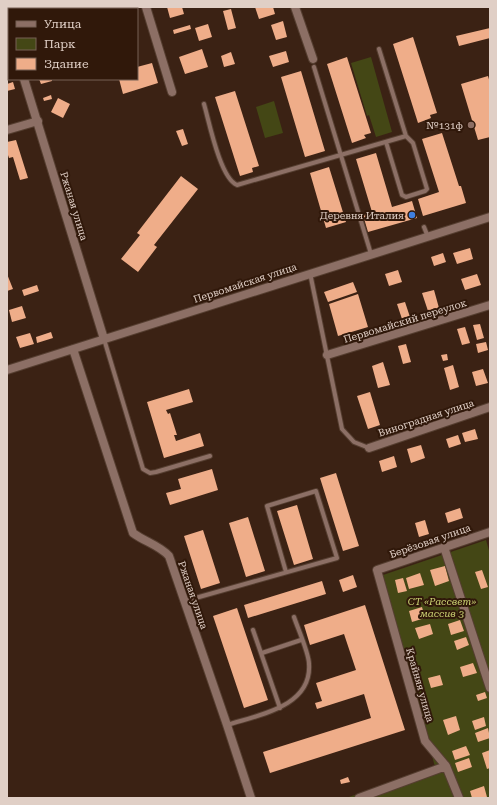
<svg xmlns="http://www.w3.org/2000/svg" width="497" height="805" viewBox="0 0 497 805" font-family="'Roboto Serif',serif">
	<rect width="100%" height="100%" fill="#3b2214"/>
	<path fill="#444715" d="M 371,57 L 392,132 L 376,137 L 369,115 L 367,116 L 351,63 Z
		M 274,101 L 283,133 L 265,138 L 256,107 Z
		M 486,540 L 490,554 L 490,798 L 346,798 L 435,767 L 383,575 Z"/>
	<path fill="#efad89" d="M 167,7 L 182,7 L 184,14 L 170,18 Z
		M 255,7 L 273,7 L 275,14 L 259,19 Z
		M 231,9 L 236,28 L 228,30 L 223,11 Z
		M 283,21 L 287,37 L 276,40 L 271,25 Z
		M 208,24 L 212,37 L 199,41 L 195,28 Z
		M 190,25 L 191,29 L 174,34 L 173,30 Z
		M 490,28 L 490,38 L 459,46 L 456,36 Z
		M 413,37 L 437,113 L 430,115 L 431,118 L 418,123 L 393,44 Z
		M 202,49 L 208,67 L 185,74 L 179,57 Z
		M 286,51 L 289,62 L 273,67 L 269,56 Z
		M 231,52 L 235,64 L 224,67 L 221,56 Z
		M 347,57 L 371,133 L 364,135 L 366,138 L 352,143 L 327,64 Z
		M 152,63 L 158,83 L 123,94 L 119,79 L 137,79 L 137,67 Z
		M 301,71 L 325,151 L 305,157 L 281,77 Z
		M 488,76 L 490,83 L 490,137 L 478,140 L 461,84 Z
		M 39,79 L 52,79 L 52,81 L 41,84 Z
		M 13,82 L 15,89 L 7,91 L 7,84 Z
		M 235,91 L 259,166 L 252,168 L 253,172 L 240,176 L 215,97 Z
		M 51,95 L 52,99 L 44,101 L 43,98 Z
		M 58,98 L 70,104 L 63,118 L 51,112 Z
		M 183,129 L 188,144 L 182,146 L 176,131 Z
		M 442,133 L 459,186 L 461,186 L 466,203 L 423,216 L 418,199 L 439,192 L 422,139 Z
		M 16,140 L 28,178 L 20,180 L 13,157 L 9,158 L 7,152 L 7,142 Z
		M 376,153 L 392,207 L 412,201 L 417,218 L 368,232 L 363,215 L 372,212 L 356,159 Z
		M 329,167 L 346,222 L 326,228 L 310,173 Z
		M 181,176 L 198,189 L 154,245 L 157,247 L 138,272 L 121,259 L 140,235 L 137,233 Z
		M 470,248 L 473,259 L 457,264 L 453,253 Z
		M 443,253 L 446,262 L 434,266 L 431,257 Z
		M 398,270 L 402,282 L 389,286 L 385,274 Z
		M 7,274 L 13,289 L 7,291 Z
		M 477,274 L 481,285 L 465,290 L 461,279 Z
		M 353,282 L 357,292 L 328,302 L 324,292 Z
		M 37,285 L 39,291 L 24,296 L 22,290 Z
		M 434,290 L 439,308 L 428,311 L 422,293 Z
		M 358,294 L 368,327 L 338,336 L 329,304 Z
		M 405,302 L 410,317 L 402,319 L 397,304 Z
		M 22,306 L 26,318 L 12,322 L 9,310 Z
		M 480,324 L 484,338 L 477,340 L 473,325 Z
		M 465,327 L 470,343 L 462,345 L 457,329 Z
		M 51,332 L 53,338 L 37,343 L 36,337 Z
		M 30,333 L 34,344 L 20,348 L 16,337 Z
		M 486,342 L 488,350 L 478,353 L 476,344 Z
		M 406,344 L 411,362 L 403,364 L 398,346 Z
		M 447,354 L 448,360 L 443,361 L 441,355 Z
		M 383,362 L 390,385 L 378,388 L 372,366 Z
		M 453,365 L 459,387 L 450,390 L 444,368 Z
		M 483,369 L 488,383 L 476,386 L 472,372 Z
		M 189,389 L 193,402 L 166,410 L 168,414 L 170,413 L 177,435 L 174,435 L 176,441 L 200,433 L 204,446 L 164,458 L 147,402 Z
		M 370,392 L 380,425 L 368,429 L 357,396 Z
		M 475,429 L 478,439 L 465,442 L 462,433 Z
		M 458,435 L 461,444 L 449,448 L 446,439 Z
		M 421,445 L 425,458 L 411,463 L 407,449 Z
		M 394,456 L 397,467 L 382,472 L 379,461 Z
		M 212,469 L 218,490 L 170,505 L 166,493 L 181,489 L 178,479 Z
		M 336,473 L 359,546 L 343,551 L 320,478 Z
		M 297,505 L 313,559 L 294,565 L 277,511 Z
		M 460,508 L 463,518 L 448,523 L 445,513 Z
		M 248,517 L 265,571 L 246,577 L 229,523 Z
		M 425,520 L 429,534 L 419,537 L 415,523 Z
		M 203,530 L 220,583 L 201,589 L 184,536 Z
		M 445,566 L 449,581 L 435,586 L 430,570 Z
		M 482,570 L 488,587 L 481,589 L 475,572 Z
		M 420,573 L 424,585 L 409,589 L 406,578 Z
		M 353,575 L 357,587 L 343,592 L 339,580 Z
		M 403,578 L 407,591 L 398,593 L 395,580 Z
		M 322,581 L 326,594 L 248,618 L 244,605 Z
		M 365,605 L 405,730 L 270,773 L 263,752 L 371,718 L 364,694 L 317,709 L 315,703 L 322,701 L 316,683 L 356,670 L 344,634 L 310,645 L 304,625 Z
		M 422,607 L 425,618 L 412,622 L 409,611 Z
		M 237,608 L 268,700 L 244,708 L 213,616 Z
		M 460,620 L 464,631 L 451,635 L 448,624 Z
		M 430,624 L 433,634 L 419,639 L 415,628 Z
		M 466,637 L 469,645 L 457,650 L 454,641 Z
		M 473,663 L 477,673 L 463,677 L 460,667 Z
		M 440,675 L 443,685 L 431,688 L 428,678 Z
		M 485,692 L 487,698 L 478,701 L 476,695 Z
		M 456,716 L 460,730 L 448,735 L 443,720 Z
		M 484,717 L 486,726 L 475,730 L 472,721 Z
		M 488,728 L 490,738 L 478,742 L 475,733 Z
		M 466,746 L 470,755 L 455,760 L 452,751 Z
		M 490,750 L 490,768 L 487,769 L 482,753 Z
		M 469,758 L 472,767 L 458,772 L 455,763 Z
		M 348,777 L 350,782 L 341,784 L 340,780 Z
		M 484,786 L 487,797 L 472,798 L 470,791 Z"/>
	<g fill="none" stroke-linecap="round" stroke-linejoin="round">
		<g stroke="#553e30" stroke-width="6">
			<path id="service" d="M 379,49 L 406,136 L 413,143 L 427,189 L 425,191 L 406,197 L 402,195 L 386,142
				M 314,67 L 371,254
				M 204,104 C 209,121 220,178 237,185 L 406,136
				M 424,227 L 428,237
				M 310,273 L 342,429 L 354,442 L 369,448
				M 104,339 L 143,469 L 150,473 L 156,472 L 210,456
				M 185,601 L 337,558 L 316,491 L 267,506 L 286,572
				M 253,630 L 280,708
				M 262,653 L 301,640
				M 227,725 C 258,715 312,707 309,664 C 309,653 298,629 294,617"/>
		</g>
		<g stroke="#553e30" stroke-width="10">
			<path id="minor" d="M 146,7 L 172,92
				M 295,7 L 313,59
				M 7,28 L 9,34
				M 24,79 L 104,339
				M 7,130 L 38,121
				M 73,349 L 133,533 C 145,542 159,545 169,556 L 227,725 L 251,798
				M 327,355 L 490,305
				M 7,370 L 490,217
				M 369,448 L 490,407
				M 444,547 L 490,688
				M 359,798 L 446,766
				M 459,798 L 446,766 L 425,741 L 377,570 L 490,532"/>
		</g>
		<use href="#service" stroke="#8c6f65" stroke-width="4"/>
		<use href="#minor" stroke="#8c6f65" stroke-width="8"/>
	</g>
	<circle fill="#8d6e63" stroke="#30180a" stroke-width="1.5" cx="471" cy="125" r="4"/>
	<circle fill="#3f7fe0" stroke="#30180a" stroke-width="1.5" cx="412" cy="215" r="4"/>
	<g text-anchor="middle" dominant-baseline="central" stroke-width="4" stroke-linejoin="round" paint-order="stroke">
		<g font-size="10" fill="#e0cfc6" stroke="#30180a" text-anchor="end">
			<text x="463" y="125">№131ф</text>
			<text x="404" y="215">Деревня Италия</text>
		</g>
		<g font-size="10" fill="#e0cfc6" stroke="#30180a">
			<text transform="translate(74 206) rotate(73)">Ржаная улица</text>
			<text transform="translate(245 283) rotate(-18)">Первомайская улица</text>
			<text transform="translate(405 321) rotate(-17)">Первомайский переулок</text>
			<text transform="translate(426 418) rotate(-18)">Виноградная улица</text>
			<text transform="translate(430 541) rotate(-19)">Берёзовая улица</text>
			<text transform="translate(193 595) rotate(71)">Ржаная улица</text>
			<text transform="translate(420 685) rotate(74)">Крайняя улица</text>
		</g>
		<g font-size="10" font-style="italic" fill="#cdd574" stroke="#30180a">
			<text x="442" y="601">СТ «Рассвет»<tspan x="442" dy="12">массив 3</tspan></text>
		</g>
	</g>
	<rect width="497" height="805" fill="none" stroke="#e0cfc6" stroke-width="16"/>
	<rect x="8" y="8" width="130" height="72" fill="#30180a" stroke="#766155"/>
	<rect x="16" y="21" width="20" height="6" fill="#8c6f65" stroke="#766155"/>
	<text x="44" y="28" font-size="12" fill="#e0cfc6">Улица</text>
	<rect x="16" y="38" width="20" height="12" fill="#444715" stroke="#766155"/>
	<text x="44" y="48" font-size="12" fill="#e0cfc6">Парк</text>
	<rect x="16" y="58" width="20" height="12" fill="#efad89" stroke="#766155"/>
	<text x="44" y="68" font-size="12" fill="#e0cfc6">Здание</text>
</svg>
